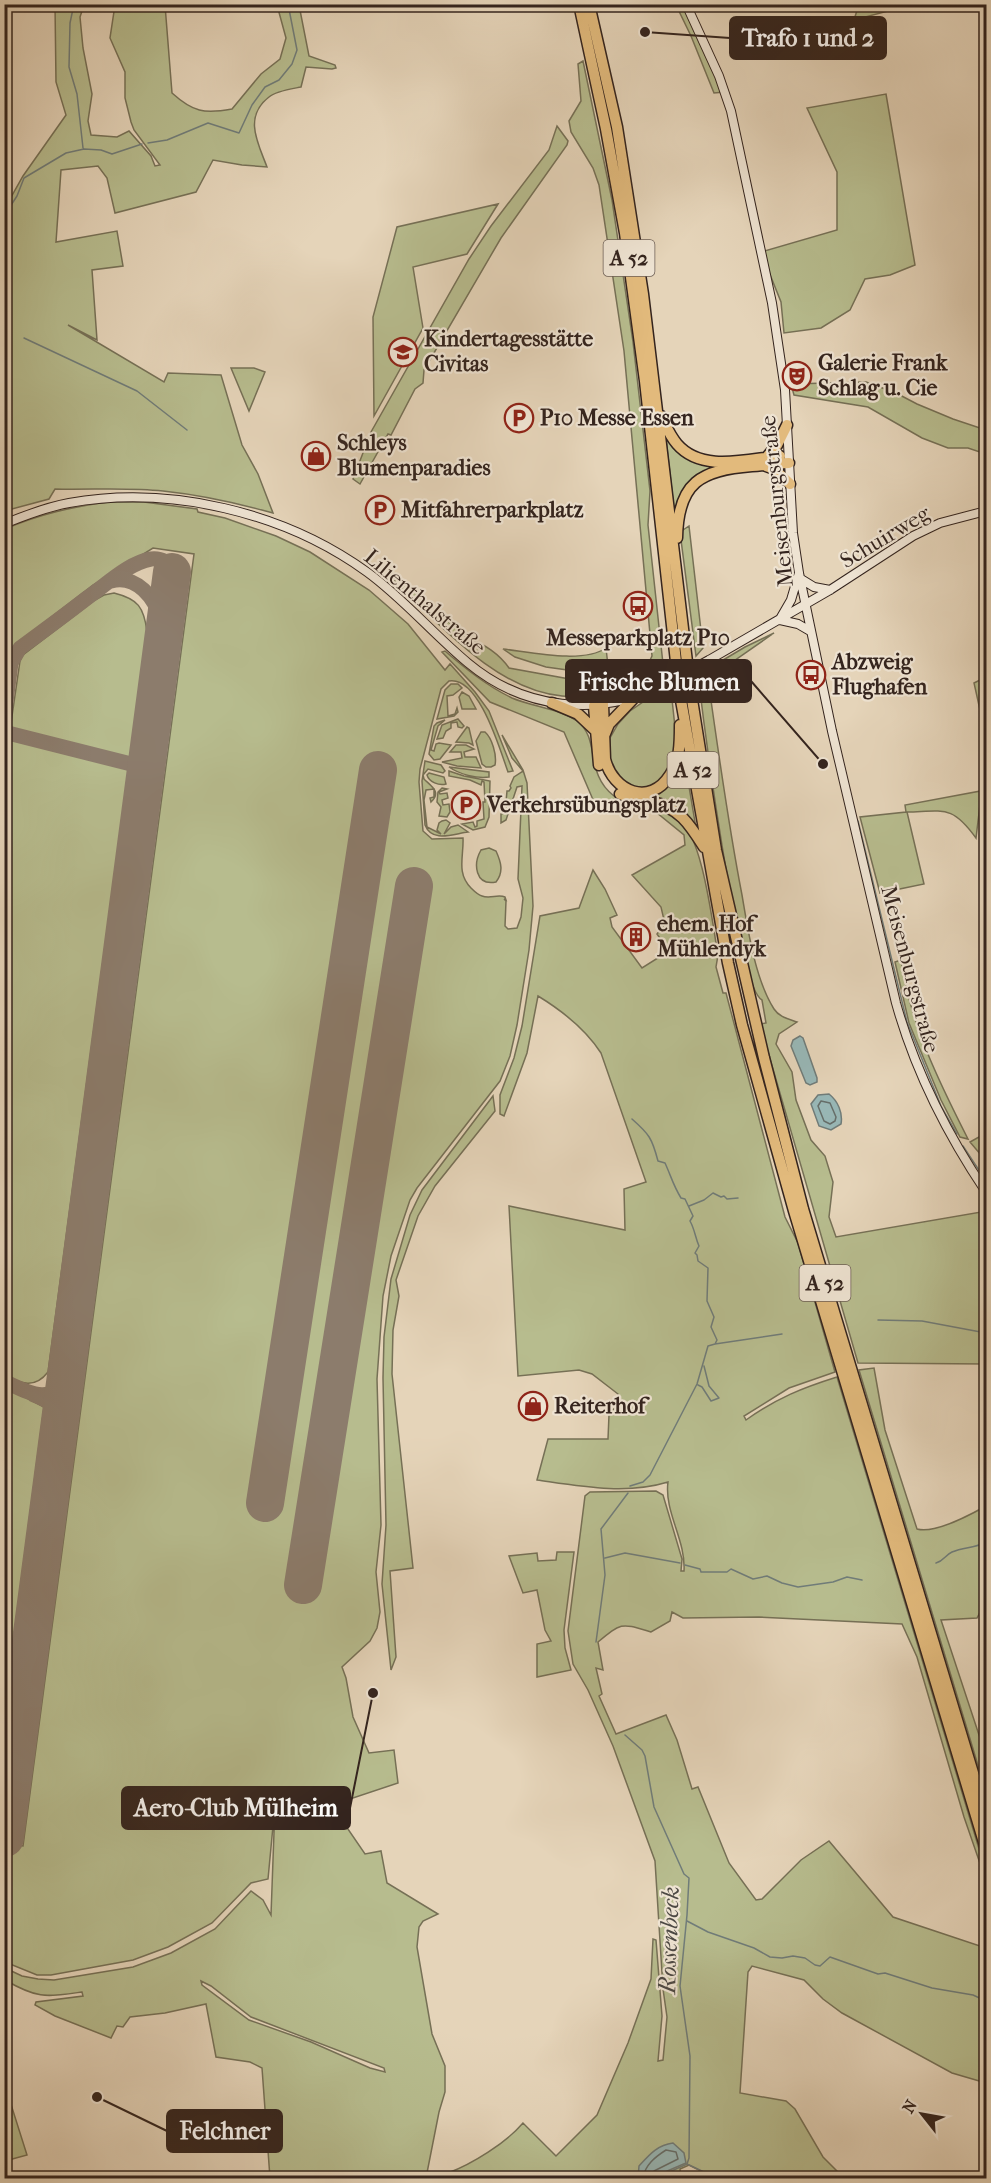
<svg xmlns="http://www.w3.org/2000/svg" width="991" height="2183" viewBox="0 0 991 2183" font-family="'IM FELL French Canon',serif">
	<rect width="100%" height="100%" fill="#e5d4b9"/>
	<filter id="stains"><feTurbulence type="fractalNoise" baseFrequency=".00333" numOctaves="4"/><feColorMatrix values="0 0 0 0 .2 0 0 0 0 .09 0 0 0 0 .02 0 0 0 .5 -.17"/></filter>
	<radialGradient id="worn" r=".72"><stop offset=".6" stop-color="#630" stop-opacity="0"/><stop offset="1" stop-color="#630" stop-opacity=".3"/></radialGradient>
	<path fill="#b7bc8e" stroke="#767056" stroke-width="1.5" fill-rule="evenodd" d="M 859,4 L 911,4 L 911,5 L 854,20 Z
		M 55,5 L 84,5 L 80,17 L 83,48 L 92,94 L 88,121 L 91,135 L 117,137 L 129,131 L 151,156 L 155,166 L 160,165 L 134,130 L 131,122 L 125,98 L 125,72 L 110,38 L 115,5 L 165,5 L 172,93 C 193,112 204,114 232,109 L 261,74 L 280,59 L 286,38 L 277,5 L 299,5 L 309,56 L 335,65 L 336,68 L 332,69 L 306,67 L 301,87 C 291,89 276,91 269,97 C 243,117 258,143 267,167 L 242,165 L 213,160 L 196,192 L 115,213 L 107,178 L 98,166 L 61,170 L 56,242 L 117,231 L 123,266 L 92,270 L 97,340 L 68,325 L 164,382 L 168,373 L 221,375 L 242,445 L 258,474 L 273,513 C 237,503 201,495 163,491 C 128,487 91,490 55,489 L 49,499 L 12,509 L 5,505 L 5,208 L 23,176 L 66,115 L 56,82 Z
		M 676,5 L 685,5 L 724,92 L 714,93 L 691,36 Z
		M 583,61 L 612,200 L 633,342 L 650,491 L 648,525 L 664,673 C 646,681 627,693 606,689 L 599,678 L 589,673 L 546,667 L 515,657 L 503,649 C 530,652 583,664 606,648 L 608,666 C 614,665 623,662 628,664 C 640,667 647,669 652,656 L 624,351 L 599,185 L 593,168 L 571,132 L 569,121 L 581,101 L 578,64 Z
		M 886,94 L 915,265 L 890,275 L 865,279 L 850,310 L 821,328 L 784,333 L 781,302 L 761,252 L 837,230 L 837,172 L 807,108 Z
		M 557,126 L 568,141 L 567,145 L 501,238 L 424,370 L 423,383 L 415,389 L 391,435 L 388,434 L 360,484 L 353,479 L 371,432 L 469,259 L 491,226 L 549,150 Z
		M 498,204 L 467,254 L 413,267 L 423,328 L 374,416 L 373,317 L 397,227 Z
		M 231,368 L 254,368 L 265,372 L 249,411 Z
		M 866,382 L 896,393 L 917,404 L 953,419 L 986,430 L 986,490 L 983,453 L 968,448 L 948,448 L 922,438 L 868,407 L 794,395 L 791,384 Z
		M 665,430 L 675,446 L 722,465 L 700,476 L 675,518 Z
		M 109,502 L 144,502 L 197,509 L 198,512 L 225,518 L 276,536 L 310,552 L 369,590 L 408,624 L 445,670 L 450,664 L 475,692 L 489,711 L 513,771 L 508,772 C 500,750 479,676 449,681 L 441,689 L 420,769 L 419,782 L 423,831 L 432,839 L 463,838 C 464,856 456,873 471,888 C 474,891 478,895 482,896 C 490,899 498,894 505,897 L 506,900 L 504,899 L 506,901 L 505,926 L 508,929 L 517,928 L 521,917 L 523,898 L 518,879 L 522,786 L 517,787 L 506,820 L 501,823 L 501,814 L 505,813 L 507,791 L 509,791 L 511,788 L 510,786 L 514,777 L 523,771 L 512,758 L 502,735 L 523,770 L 527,783 L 533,906 L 529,950 L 517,1025 L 510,1056 L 500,1081 L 417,1188 L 410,1200 L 391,1256 L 383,1296 L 377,1379 L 381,1525 L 376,1572 L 380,1612 L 377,1628 L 370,1641 L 342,1667 L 346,1678 L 353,1717 L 369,1753 L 394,1750 L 398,1783 L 344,1801 L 318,1792 L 306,1799 L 311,1799 L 317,1795 L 326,1797 L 365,1854 L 381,1851 L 387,1883 L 438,1914 L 423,1921 L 419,1927 L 417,1947 L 432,2034 L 445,2066 L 445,2092 L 439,2112 L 426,2178 L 270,2178 L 262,2068 L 250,2062 L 216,2057 L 206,2004 L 165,2013 L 130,2017 L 123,2027 L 117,2026 L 111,2038 L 55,2016 L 35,2005 L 36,2002 L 83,1996 L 82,1992 C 45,1997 38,1999 5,1980 L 5,1968 L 22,1976 L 38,1979 L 54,1980 L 133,1967 L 171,1953 L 215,1929 L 251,1891 L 263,1900 L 271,1915 L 275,1805 L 268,1879 L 251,1883 L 212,1923 L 168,1947 L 133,1960 L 51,1975 L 37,1975 L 5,1962 L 5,1844 L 23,1846 L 194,554 L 153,548 L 93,585 L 15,645 L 7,657 L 5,672 L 5,529 C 40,514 71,507 109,502 ZM 201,1981 L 211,1986 L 251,2017 L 384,2068 L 385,2072 L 370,2068 L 311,2042 L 249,2020 L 202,1985 Z
		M 689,526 L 703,648 L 696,656 L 680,532 Z
		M 399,577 L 468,639 C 484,643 500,655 509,668 L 586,682 L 590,686 L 589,693 C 581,698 571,697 562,696 C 496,690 441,625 394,581 Z
		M 114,593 C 138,599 144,607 147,632 L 48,1372 C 35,1389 21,1384 4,1375 L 4,771 L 20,661 L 23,655 L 95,600 L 104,595 Z
		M 774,633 L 708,679 C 718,751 728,823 742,895 C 748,930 755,979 774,1009 C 779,1017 789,1019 797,1022 L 779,1034 L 776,1044 L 792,1072 L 796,1100 L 811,1140 L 825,1156 L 833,1182 L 829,1217 L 836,1237 L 981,1212 L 986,1221 L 986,1364 L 858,1363 L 760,1024 L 766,1023 L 762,1000 C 737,987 703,717 698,675 L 745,647 Z
		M 445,651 C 466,669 487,686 512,698 C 533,707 558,708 577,721 C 601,739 584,773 614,796 C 633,810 659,801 678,817 C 703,837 712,922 718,955 L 716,967 L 723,993 L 726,993 L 785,1217 L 798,1243 L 835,1372 L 789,1388 L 744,1416 L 746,1420 C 777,1398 802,1388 837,1377 L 986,1872 L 986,1939 L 981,1939 L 983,1872 L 964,1817 L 917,1657 L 902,1624 L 759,1617 L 683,1618 L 672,1612 L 670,1621 L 651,1632 C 621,1623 622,1622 598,1642 L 603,1670 L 596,1668 L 602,1694 L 599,1696 L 616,1734 L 666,1715 L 677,1740 L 692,1789 L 698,1787 L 729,1863 L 756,1900 L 762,1899 L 801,1860 L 829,1841 L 893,1917 L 986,1948 L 986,2083 L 952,2073 L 842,2013 L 823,1999 L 804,1980 L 752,1966 L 748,1972 L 740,2093 L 786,2101 L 795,2109 L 823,2157 L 841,2175 L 855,2178 L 709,2178 L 705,2173 L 689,2165 L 680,2169 L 681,2178 L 430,2178 C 435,2176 442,2175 448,2173 C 472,2164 506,2143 523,2123 L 556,2156 L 597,2115 L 628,2043 L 651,1979 L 653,1939 L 656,1940 L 662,2016 L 658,2061 L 663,2060 L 667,2017 L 663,1989 L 655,1861 L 613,1746 L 588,1690 L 573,1664 L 568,1631 L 585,1496 L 590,1492 L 656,1491 L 663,1495 L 682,1559 L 681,1571 L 684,1571 C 686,1540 664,1512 668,1482 C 626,1495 579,1486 537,1480 L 548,1439 L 608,1439 L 609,1415 L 618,1404 L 618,1394 L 592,1374 L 579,1370 L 518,1376 L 509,1206 L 625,1230 L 624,1189 L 646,1182 L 601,1053 C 586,1030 561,1010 538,996 L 527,1053 L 504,1116 L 500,1114 L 500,1095 L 514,1058 L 522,1026 L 540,916 L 579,908 L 593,870 L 605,889 L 617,915 L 610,918 L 612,927 L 642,968 L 669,951 L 657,934 L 665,924 L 661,907 L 632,875 L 685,845 L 684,835 L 657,813 L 617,810 L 594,802 L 564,732 L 490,702 L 442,652 Z
		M 986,677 L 986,719 L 982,719 L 974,683 Z
		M 451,684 L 458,684 L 462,688 L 453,695 L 447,696 L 448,716 L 455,714 L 457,708 L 458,712 L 454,716 L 437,719 L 445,690 Z
		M 671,690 L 677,746 L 670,766 L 660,781 L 646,788 L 630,787 L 613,773 L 609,759 L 610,738 L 618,724 L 630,711 L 646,700 Z
		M 462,692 L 469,696 L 476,709 L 462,709 L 459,697 Z
		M 458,719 L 464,726 L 462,728 L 458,727 L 457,722 L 451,723 L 451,728 L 446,731 L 443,738 L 437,739 L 442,725 Z
		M 445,720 L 438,726 L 431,750 L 434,751 L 436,744 L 439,743 L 451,745 L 440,759 L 434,760 L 429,754 L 434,726 L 437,723 Z
		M 467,727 L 469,728 L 473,745 L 469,743 L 456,742 Z
		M 481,732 L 485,732 C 492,738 497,755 495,765 L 491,767 L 486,767 L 482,764 L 476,741 Z
		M 456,745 L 466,745 L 474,749 L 464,752 L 465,757 L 476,757 L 481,768 L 457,766 L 442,762 L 462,758 L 461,752 L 450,752 Z
		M 683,751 L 696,828 L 643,797 L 655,793 Z
		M 425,761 L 441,765 L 445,771 L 443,773 L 428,769 L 423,775 L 424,779 C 431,786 442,792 431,802 L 430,798 L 434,797 L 434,789 L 426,790 L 424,800 L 427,827 L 441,834 L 437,830 L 439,823 L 442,821 L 446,820 L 450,823 L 444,834 L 451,827 L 458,825 L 468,832 C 453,834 432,843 425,825 L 422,781 Z
		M 449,767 L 489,772 L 489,777 C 477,779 459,774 449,767 Z
		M 449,771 L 464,776 L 490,781 L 489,817 L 485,827 L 473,830 L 462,824 L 473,822 L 475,827 L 477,826 L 477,821 L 484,819 L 483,802 L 485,802 L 484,782 L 482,781 L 481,785 L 470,780 L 449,776 Z
		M 429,773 L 444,777 L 446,784 C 439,786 429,782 427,775 Z
		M 442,788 L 447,789 L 439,792 L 440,794 L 447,793 L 448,798 L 442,800 L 443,805 L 449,804 L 450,812 L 447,817 L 439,816 L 441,807 L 437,802 L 438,792 Z
		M 986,790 L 986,804 L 980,805 L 976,838 C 952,805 945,811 907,812 L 924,884 L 880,893 L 860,817 L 906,812 L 905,805 Z
		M 489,848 L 496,851 C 501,862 504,872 496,882 C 475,886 473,864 481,850 Z
		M 901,960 C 910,1023 939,1082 968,1139 L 960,1137 L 941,1100 L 909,1023 L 895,962 Z
		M 493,1096 L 495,1111 L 435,1186 L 418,1216 L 396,1280 L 399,1296 L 393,1330 L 392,1374 L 413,1568 L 390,1571 L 396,1657 L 391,1670 L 382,1584 L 386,1525 L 383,1378 L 384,1337 L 391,1279 L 410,1215 L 422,1190 Z
		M 986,1133 L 986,1161 L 970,1142 Z
		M 874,1368 L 885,1430 L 917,1529 C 935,1534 970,1515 986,1506 L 986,1601 L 977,1618 L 941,1620 L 986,1756 L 986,1792 L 859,1370 Z
		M 5,1387 L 44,1407 L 5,1705 Z
		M 557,1552 L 574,1552 L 564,1630 L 565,1648 L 571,1670 L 537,1677 L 537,1644 L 551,1641 L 545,1630 L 537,1590 L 523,1593 L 509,1556 L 537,1553 L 538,1561 L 556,1560 Z
		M 5,2093 L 9,2098 L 27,2155 L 5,2161 Z"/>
	<path fill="#98b7b6" stroke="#707c79" stroke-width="1.5" d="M 800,1036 L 803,1038 L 817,1078 L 817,1082 L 810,1085 L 806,1083 L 791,1046 L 793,1040 Z
		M 829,1094 C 838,1101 843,1113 841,1124 L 831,1130 L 819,1126 L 811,1104 L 818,1095 Z
		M 673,2143 L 684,2153 L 686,2163 L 651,2178 L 638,2178 L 639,2166 C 649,2155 657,2145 673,2143 Z"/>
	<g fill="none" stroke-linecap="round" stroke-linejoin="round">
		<path stroke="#666e6a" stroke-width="1.5" d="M 821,1101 L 830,1103 L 836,1117 L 835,1121 L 830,1124 L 824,1121 L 818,1106 Z
			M 643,2178 C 645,2165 655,2157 666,2150 L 676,2152 L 678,2159 L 654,2171 L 651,2178"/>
		<path stroke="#707c79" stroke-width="1.5" d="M 74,4 L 70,23 L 69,67 L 77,94 L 83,148
			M 148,143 L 167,140 L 208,123 L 239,133 L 252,105 L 265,87 L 279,80 L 292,64 L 297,50 L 288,4
			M 4,216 L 17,196 L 24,178 L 66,153 L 84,149 L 101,150 L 112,154 L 142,144
			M 24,338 L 137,391 L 187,430
			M 858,821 L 907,1022 L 941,1106 L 957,1134
			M 963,1146 L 986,1181
			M 689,1206 L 704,1200 L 713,1193 L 721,1197 L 724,1196 L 727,1199 L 738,1198
			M 878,1320 L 922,1321 L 986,1333
			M 715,1344 L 782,1334
			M 698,1385 L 702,1387 L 711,1401 L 719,1398 L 709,1386 L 704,1366
			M 630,1486 L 643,1482 L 650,1475 L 697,1384 L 708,1346 L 715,1344 L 717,1340 L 711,1327 L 714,1317 L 707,1301 L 708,1268 L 698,1261 L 697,1255 L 695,1253 L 699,1246 C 695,1237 695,1230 690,1221 L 693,1216 L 685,1199 L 681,1198 C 673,1185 671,1176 665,1163 L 658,1161 C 652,1138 649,1134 632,1119
			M 605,1558 L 625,1553 L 680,1563
			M 936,1563 C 944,1561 945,1555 952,1552 C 964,1547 976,1548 986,1542
			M 685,1565 L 700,1569 L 701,1572 L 727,1572 L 731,1569 L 753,1579 L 767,1576 L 782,1583 L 798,1587 L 833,1582 L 847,1577 L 862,1580
			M 596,1642 L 605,1575 L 601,1529 L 628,1493
			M 625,1735 L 642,1750 L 645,1756 L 654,1807 L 684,1874 L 689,1878 L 687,1915 L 680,1986 L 690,2056 L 689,2158 L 687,2164 L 656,2178
			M 687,1921 L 708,1932 L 754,1948 L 770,1957 L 782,1958 L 793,1956 L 805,1958 L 815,1965 L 820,1966 L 830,1957 L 878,1974 L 885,1973 L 932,1988 L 973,1995 L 986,2001
			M 687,2164 L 706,2173 L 711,2178"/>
		<path stroke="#8c7c6c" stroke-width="15" d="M 111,581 C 136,574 156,598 161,621 C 163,632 162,643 162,655
			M 4,717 L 11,663 L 20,648 C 42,632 65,615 87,598 C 106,585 128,563 151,559 C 161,558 170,562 172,572
			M 4,732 L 147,768
			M 4,1381 C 28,1393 57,1409 67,1370
			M 34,1395 C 48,1400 60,1408 60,1425
			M 4,1797 L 12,1781
			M 4,1838 L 5,1838"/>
		<path stroke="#8c7c6c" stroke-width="38" d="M 265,1503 L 378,770
			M 303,1585 L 414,886
			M 5,1838 L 172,572"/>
		<g stroke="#34241e" stroke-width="10">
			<path id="secondary" d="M 686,4 L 719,76 L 731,111 L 772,303 L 785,390 L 793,533 L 799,573 L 832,731 L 896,1003 C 915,1071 947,1134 986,1192
				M 4,524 C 26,515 47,507 69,503 C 170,485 284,512 367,572 C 403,598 433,634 468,663 C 523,709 598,718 662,686
				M 801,579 L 814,587 L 830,590
				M 780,619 L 791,600 L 799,573
				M 780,620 L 798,624 L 810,631
				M 709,660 L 830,590 L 913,536 L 940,523 L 986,511"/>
		</g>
		<g stroke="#34241e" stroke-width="13">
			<path id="highway" d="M 579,4 L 606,129 L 625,233 L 645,381 L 679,689 L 728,963 L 742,1025 L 794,1211 L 986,1849
				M 589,4 L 617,127 L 643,294 L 690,687 L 716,850 L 764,1058 L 803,1209 L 986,1816
				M 661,416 C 666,426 670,436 677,444 C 702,473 747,459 780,456
				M 767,457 L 777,445 L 787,425
				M 766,466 L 774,469 L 790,484
				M 677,538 C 678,482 701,470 752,466 C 765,465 777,463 789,463
				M 552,703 L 578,714 L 595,730
				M 603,704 L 605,759 C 613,792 650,807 670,775 C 680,760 680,743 680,725
				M 594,706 L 599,765
				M 604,736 L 609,724 L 633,699
				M 620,794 C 631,799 641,800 652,802 C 679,807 690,825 704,847"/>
		</g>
		<use href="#secondary" stroke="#eee3d2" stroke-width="8"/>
		<use href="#highway" stroke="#e2ba7c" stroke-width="10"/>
		<g stroke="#34241e" stroke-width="10" stroke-linecap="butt">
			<path id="secondary-bridge" d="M 662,686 L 709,660"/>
		</g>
		<use href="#secondary-bridge" stroke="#eee3d2" stroke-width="8"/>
	</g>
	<defs>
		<g id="school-ring" transform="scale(1.5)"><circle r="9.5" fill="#eee3d2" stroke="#8f2418" stroke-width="1.5"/><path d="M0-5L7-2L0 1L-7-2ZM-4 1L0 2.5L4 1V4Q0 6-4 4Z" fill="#8f2418"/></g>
		<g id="theatre-ring" transform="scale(1.5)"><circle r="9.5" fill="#eee3d2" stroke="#8f2418" stroke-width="1.5"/><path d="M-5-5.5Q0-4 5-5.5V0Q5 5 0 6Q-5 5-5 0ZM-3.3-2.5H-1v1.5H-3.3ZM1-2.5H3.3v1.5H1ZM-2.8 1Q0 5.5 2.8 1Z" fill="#8f2418"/></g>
		<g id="parking-ring" transform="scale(1.5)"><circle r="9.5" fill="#eee3d2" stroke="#8f2418" stroke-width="1.5"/><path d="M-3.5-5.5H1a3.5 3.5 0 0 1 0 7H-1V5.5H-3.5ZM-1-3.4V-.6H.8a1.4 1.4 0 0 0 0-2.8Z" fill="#8f2418"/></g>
		<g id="shop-ring" transform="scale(1.5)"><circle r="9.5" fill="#eee3d2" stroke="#8f2418" stroke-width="1.5"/><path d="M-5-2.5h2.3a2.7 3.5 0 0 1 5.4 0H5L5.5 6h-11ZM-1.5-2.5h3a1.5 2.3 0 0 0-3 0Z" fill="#8f2418"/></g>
		<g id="bus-ring" transform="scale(1.5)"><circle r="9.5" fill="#eee3d2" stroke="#8f2418" stroke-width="1.5"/><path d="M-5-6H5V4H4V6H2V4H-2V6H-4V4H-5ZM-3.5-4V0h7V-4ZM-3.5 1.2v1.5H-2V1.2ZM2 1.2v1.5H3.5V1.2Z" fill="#8f2418"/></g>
		<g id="building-ring" transform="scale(1.5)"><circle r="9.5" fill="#eee3d2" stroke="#8f2418" stroke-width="1.5"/><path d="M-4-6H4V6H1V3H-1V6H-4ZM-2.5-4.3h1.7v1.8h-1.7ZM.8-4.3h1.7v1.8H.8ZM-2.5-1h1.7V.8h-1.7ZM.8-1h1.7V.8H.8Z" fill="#8f2418"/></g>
	</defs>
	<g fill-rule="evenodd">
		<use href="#school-ring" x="403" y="352"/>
		<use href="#theatre-ring" x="797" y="376"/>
		<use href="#parking-ring" x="519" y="418"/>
		<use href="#shop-ring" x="316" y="456"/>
		<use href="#parking-ring" x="380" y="510"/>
		<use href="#bus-ring" x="638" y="606"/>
		<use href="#bus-ring" x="811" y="675"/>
		<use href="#parking-ring" x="466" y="805"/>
		<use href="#building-ring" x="636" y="937"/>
		<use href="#shop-ring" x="533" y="1406"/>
	</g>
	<g text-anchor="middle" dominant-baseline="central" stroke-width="4.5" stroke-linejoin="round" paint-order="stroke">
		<g fill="#eee3d2" stroke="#6c5d54" stroke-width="1.5">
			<rect x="603.5" y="240" width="51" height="36" rx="4.5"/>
			<rect x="667.5" y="752" width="51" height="36" rx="4.5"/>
			<rect x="799.5" y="1265" width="51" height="36" rx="4.5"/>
		</g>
		<g font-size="21" font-weight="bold" fill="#34241e">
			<text x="629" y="258">A 52</text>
			<text x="693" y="770">A 52</text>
			<text x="825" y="1283">A 52</text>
		</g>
		<g font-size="22" font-weight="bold" fill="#34241e" stroke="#eee3d2" text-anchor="start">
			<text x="424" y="339">Kindertagesstätte<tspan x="424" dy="25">Civitas</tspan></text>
			<text x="818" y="363">Galerie Frank<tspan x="818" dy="25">Schlag u. Cie</tspan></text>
			<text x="540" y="418">P10 Messe Essen</text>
			<text x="337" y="443">Schleys<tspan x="337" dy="25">Blumenparadies</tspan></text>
			<text x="401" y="510">Mitfahrerparkplatz</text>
			<text x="638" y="638" text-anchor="middle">Messeparkplatz P10</text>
			<text x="832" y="662">Abzweig<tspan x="832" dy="25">Flughafen</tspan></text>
			<text x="487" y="805">Verkehrsübungsplatz</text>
			<text x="657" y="924">ehem. Hof<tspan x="657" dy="25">Mühlendyk</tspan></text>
			<text x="554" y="1406">Reiterhof</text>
		</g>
		<g font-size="22" fill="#34241e" stroke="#eee3d2">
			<text transform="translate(777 501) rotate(-96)">Meisenburgstraße</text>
			<text transform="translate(885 537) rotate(-31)">Schuirweg</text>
			<text transform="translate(425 602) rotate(40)">Lilienthalstraße</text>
			<text transform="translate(910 969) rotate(75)">Meisenburgstraße</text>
		</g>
		<g font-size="24" font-style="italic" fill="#4d4944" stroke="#eee3d2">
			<text transform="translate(669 1940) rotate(-88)">Rossenbeck</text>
		</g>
	</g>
	<path fill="none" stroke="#34241e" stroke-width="2" d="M645 32L730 38M823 764L751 681M373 1693L350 1808M97 2097L167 2131"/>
	<g fill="#34241e" stroke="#eee3d2" stroke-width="2">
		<circle cx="645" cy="32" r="6"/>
		<circle cx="823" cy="764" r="6"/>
		<circle cx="373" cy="1693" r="6"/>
		<circle cx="97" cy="2097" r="6"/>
	</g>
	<g fill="#34241e" stroke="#34241e" stroke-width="2">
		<rect x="730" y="17" width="156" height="42" rx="6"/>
		<rect x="566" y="660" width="185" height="42" rx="6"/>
		<rect x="122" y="1787" width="228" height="42" rx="6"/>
		<rect x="167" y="2110" width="115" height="42" rx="6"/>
	</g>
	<g font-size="24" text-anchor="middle" font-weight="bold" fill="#fff">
		<text x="808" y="46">Trafo 1 und 2</text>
		<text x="659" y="690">Frische Blumen</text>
		<text x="236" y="1816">Aero-Club Mülheim</text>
		<text x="225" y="2139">Felchner</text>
	</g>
	<rect width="991" height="2183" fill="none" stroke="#e5d4b9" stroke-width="24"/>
	<rect x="6" y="6" width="979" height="2171" fill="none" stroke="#34241e" stroke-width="3"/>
	<rect x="12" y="12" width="967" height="2159" fill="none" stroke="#34241e" stroke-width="1.5"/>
	<g transform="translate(922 2114) rotate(301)" stroke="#eee3d2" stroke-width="4.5" paint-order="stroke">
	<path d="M0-4.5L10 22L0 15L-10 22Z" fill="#34241e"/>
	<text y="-9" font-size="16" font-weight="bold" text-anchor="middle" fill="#34241e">N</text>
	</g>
	<rect width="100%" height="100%" filter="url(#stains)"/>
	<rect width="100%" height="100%" fill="url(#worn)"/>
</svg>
